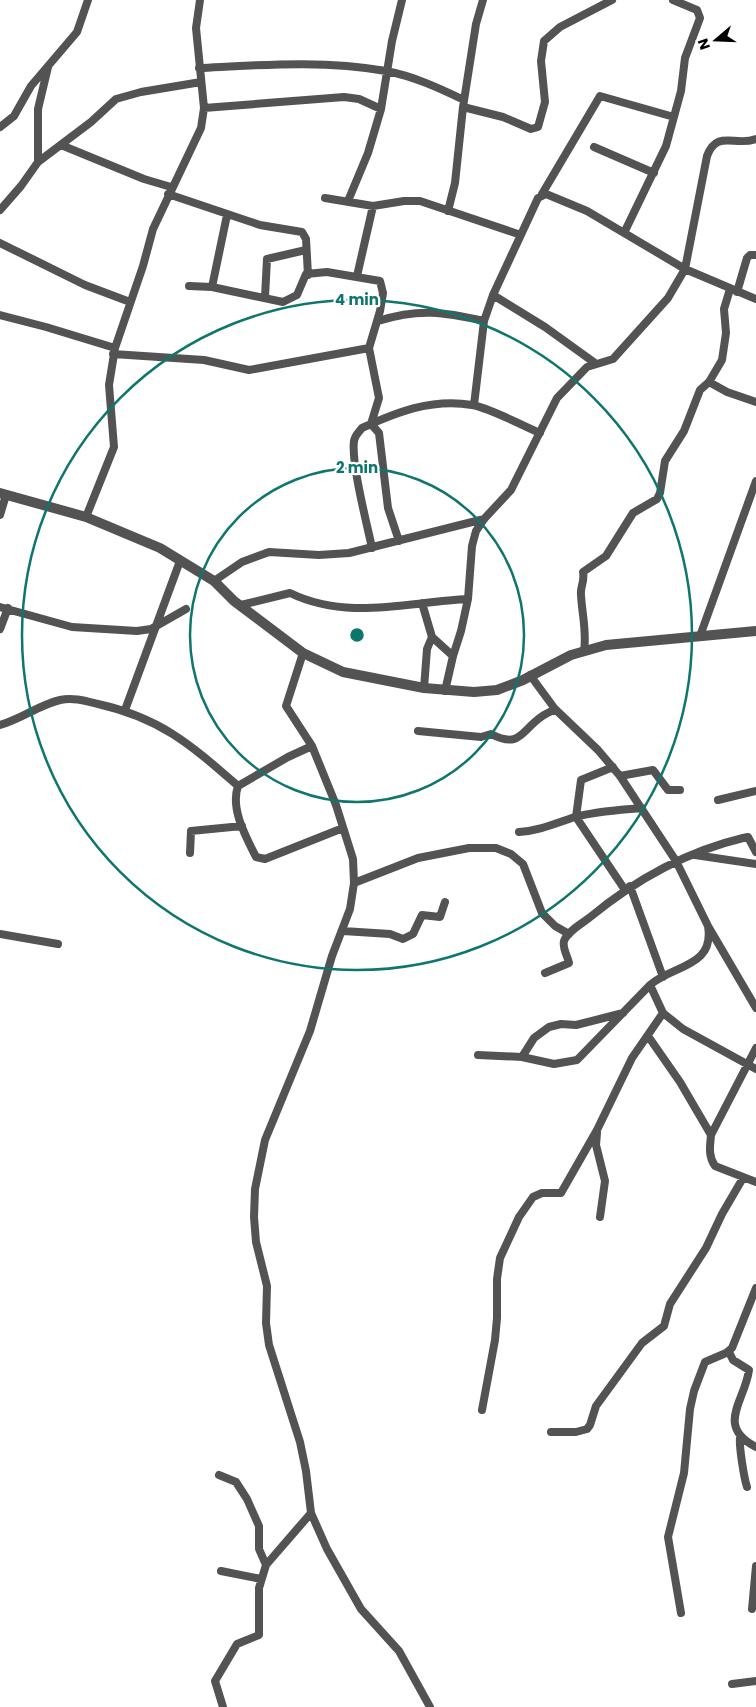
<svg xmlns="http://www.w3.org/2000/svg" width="756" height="1707" viewBox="0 0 756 1707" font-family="Poppins,sans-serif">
	<rect width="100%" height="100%" fill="#fff"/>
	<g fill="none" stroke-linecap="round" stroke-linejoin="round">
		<path stroke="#535353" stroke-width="8" d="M 199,68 C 262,65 323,60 386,71 C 413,76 439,88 464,100
			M 463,107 L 503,117 L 531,129 L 538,127 L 545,102 L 541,61 L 544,41 L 560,27 L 612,0
			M 204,108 L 344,97 L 359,99 L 381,109
			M 0,127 L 14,116 L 31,86 L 77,32 L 88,0
			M 61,145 L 144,179 L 171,187
			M 594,147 L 654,173
			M 38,162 L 91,122 L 116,99 L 141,92 L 201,82
			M 168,194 L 260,225 L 302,232 L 306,239 L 308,275
			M 542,194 L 600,96 L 674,117
			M 325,198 L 373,206 L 404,201 L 420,201 L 521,235
			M 348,201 L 368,153 L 381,109 L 392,41 L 402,0
			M 0,210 L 21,186 L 38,162 L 38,109 L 48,67
			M 448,211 L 455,183 L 463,107 L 476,24 L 483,0
			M 624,233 L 666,146 L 681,91 L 685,58 L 700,18 L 697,10 L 673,0
			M 0,243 L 85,285 L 130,302
			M 357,276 L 373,206
			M 189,286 L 212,287 L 283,302 L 297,295 L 306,274 L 327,272 L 380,281 L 383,293 L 380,311 L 369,348 L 379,398 L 371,424 L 379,433 L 388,508 L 399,541
			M 212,287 L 227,215
			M 737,292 L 747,258 L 750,255 L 756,255
			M 493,295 L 545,327 L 595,363
			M 265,297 L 267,259 L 306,250
			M 0,315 L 46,327 L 115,348
			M 378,321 C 419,308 444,312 484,321
			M 113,354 L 204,360 L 249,370 L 369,348
			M 709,382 L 727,392 L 756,402
			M 474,405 L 484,321 L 493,295 L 538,198 L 546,194 L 587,211 L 685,269 L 756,299
			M 0,515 L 6,495
			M 86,517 L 114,447 L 109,385 L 115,348 L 143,266 L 153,229 L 201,128 L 204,108 L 196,28 L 200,0
			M 372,548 C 367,524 351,463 354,441 C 355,435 358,433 362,428 C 397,412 432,398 472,405 C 490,408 521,425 540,433
			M 214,581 L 242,562 L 269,552 L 319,555 L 349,553 L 484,519
			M 422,603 L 432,637 L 427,649 L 424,688
			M 241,605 L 290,593 C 348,621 407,602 468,599
			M 0,607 L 72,627 L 137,631 L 151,629 L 186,609
			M 0,629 L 8,608
			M 700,636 L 756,481
			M 432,637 L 453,656
			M 584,651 C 587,632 582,614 581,595 C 580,587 585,581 583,572 L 606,556 L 633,513 L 657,499 L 660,493 L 665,461 L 684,431 L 700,390 L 709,382 L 722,360 L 726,333 L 724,309 L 730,289
			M 303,653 L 286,706 L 312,746 L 336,805 L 353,859 L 354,883 L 350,909 L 332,956 L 310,1031 L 265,1140 L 255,1189 L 254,1217 L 256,1242 L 267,1286 L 266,1323 L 269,1345 L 300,1442 L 306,1471 L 311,1513 L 327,1549 L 361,1609 L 399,1651 L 430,1707
			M 530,675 L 555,709 L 598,750 L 620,776 L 676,861 L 708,926 L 756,1008
			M 445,691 L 453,656 L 461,631 L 468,599 L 472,546 L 476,531 L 484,519 L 511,490 L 557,398 L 587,367 L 613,359 L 668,298 L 685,269 L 707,156 C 717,129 735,147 756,139
			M 125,710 L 180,561
			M 0,725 C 21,719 39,705 60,700 C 73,697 86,701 98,704 C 161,718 191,745 238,786
			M 418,731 L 481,737 L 491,734 C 520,749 521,731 541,717 C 545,714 550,712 555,709
			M 312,746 L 288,757 L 238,786 C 230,809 246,837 256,857 L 265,859 L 343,828
			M 613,767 L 581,780 L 576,817 L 625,890
			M 620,776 L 653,770 L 668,790 L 680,790
			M 718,800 L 756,791
			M 519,832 C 539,831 556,823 575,817 C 597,811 620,810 642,808
			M 190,853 L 191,831 L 242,826
			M 695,855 L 756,864
			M 354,883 L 418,858 L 469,848 L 496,848 L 511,854 L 523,864 L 542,913 L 555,926 L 569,934
			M 630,886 L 663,977
			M 343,931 L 390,934 L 403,939 L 413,934 L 422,915 L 440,917 L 445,902
			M 0,934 L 58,944
			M 545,973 L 569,963 C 568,957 562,948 564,941 C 567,932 581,924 589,918 C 635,880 684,852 743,838 L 748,837 L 756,852
			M 663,1013 L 683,1029 L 756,1069
			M 648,1036 L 680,1082 L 711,1135
			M 756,1048 L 711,1135 C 710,1146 708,1156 715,1166 L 756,1182
			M 478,1055 L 522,1057 L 554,1064 L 577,1060 L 650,985
			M 522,1057 L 534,1038 L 549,1027 L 561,1024 L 576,1025 L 623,1013
			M 597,1133 L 596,1145 L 605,1181 L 600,1217
			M 729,1352 L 733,1360 L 749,1370 C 745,1401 715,1426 756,1447
			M 482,1410 L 495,1340 L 497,1318 L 497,1279 L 500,1258 L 519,1217 L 533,1197 L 542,1193 L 561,1193 L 597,1130 L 632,1058 L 663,1013 L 650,985 C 673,965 715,967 708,926
			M 551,1432 L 576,1432 L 587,1429 L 590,1425 L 596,1406 L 642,1343 L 664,1326 L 670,1304 L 706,1248 L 722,1214 L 743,1178
			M 740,1438 C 739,1446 744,1478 747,1487
			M 219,1475 L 236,1482 L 247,1499 L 259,1526 L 259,1549 L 266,1565
			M 221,1571 L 261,1579
			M 752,1609 L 756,1566
			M 681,1613 L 668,1537 L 684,1473 L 690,1409 L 694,1391 L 705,1362 L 726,1353 L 732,1348 L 756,1288
			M 732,1684 L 756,1681
			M 223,1707 L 215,1681 L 237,1644 L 259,1635 L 259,1588 L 266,1565 L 311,1513"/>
		<path stroke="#535353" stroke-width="10" d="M 0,493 L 86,517 L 160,548 L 214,581 L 234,601 L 303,653 L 343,672 L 424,688 L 474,692 L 497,690 L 523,680 L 571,655 L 606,645 L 756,631"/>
	</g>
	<g fill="none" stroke="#0f766e" stroke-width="2.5">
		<circle cx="357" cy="635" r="167"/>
		<circle cx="357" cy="635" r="335"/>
	</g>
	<circle cx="357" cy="635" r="8" fill="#0f766e" stroke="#fff" stroke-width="2.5"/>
	<g font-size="15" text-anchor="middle" font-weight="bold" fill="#0f766e" stroke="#fff" stroke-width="4.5" stroke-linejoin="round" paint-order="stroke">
		<text x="357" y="305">4 min</text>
		<text x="357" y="473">2 min</text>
	</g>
	<g transform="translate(716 40) rotate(251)" stroke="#ffffff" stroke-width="4" paint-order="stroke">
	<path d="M0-4L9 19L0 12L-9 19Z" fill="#000000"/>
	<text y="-8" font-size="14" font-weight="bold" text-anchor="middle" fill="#000000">N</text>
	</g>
</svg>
